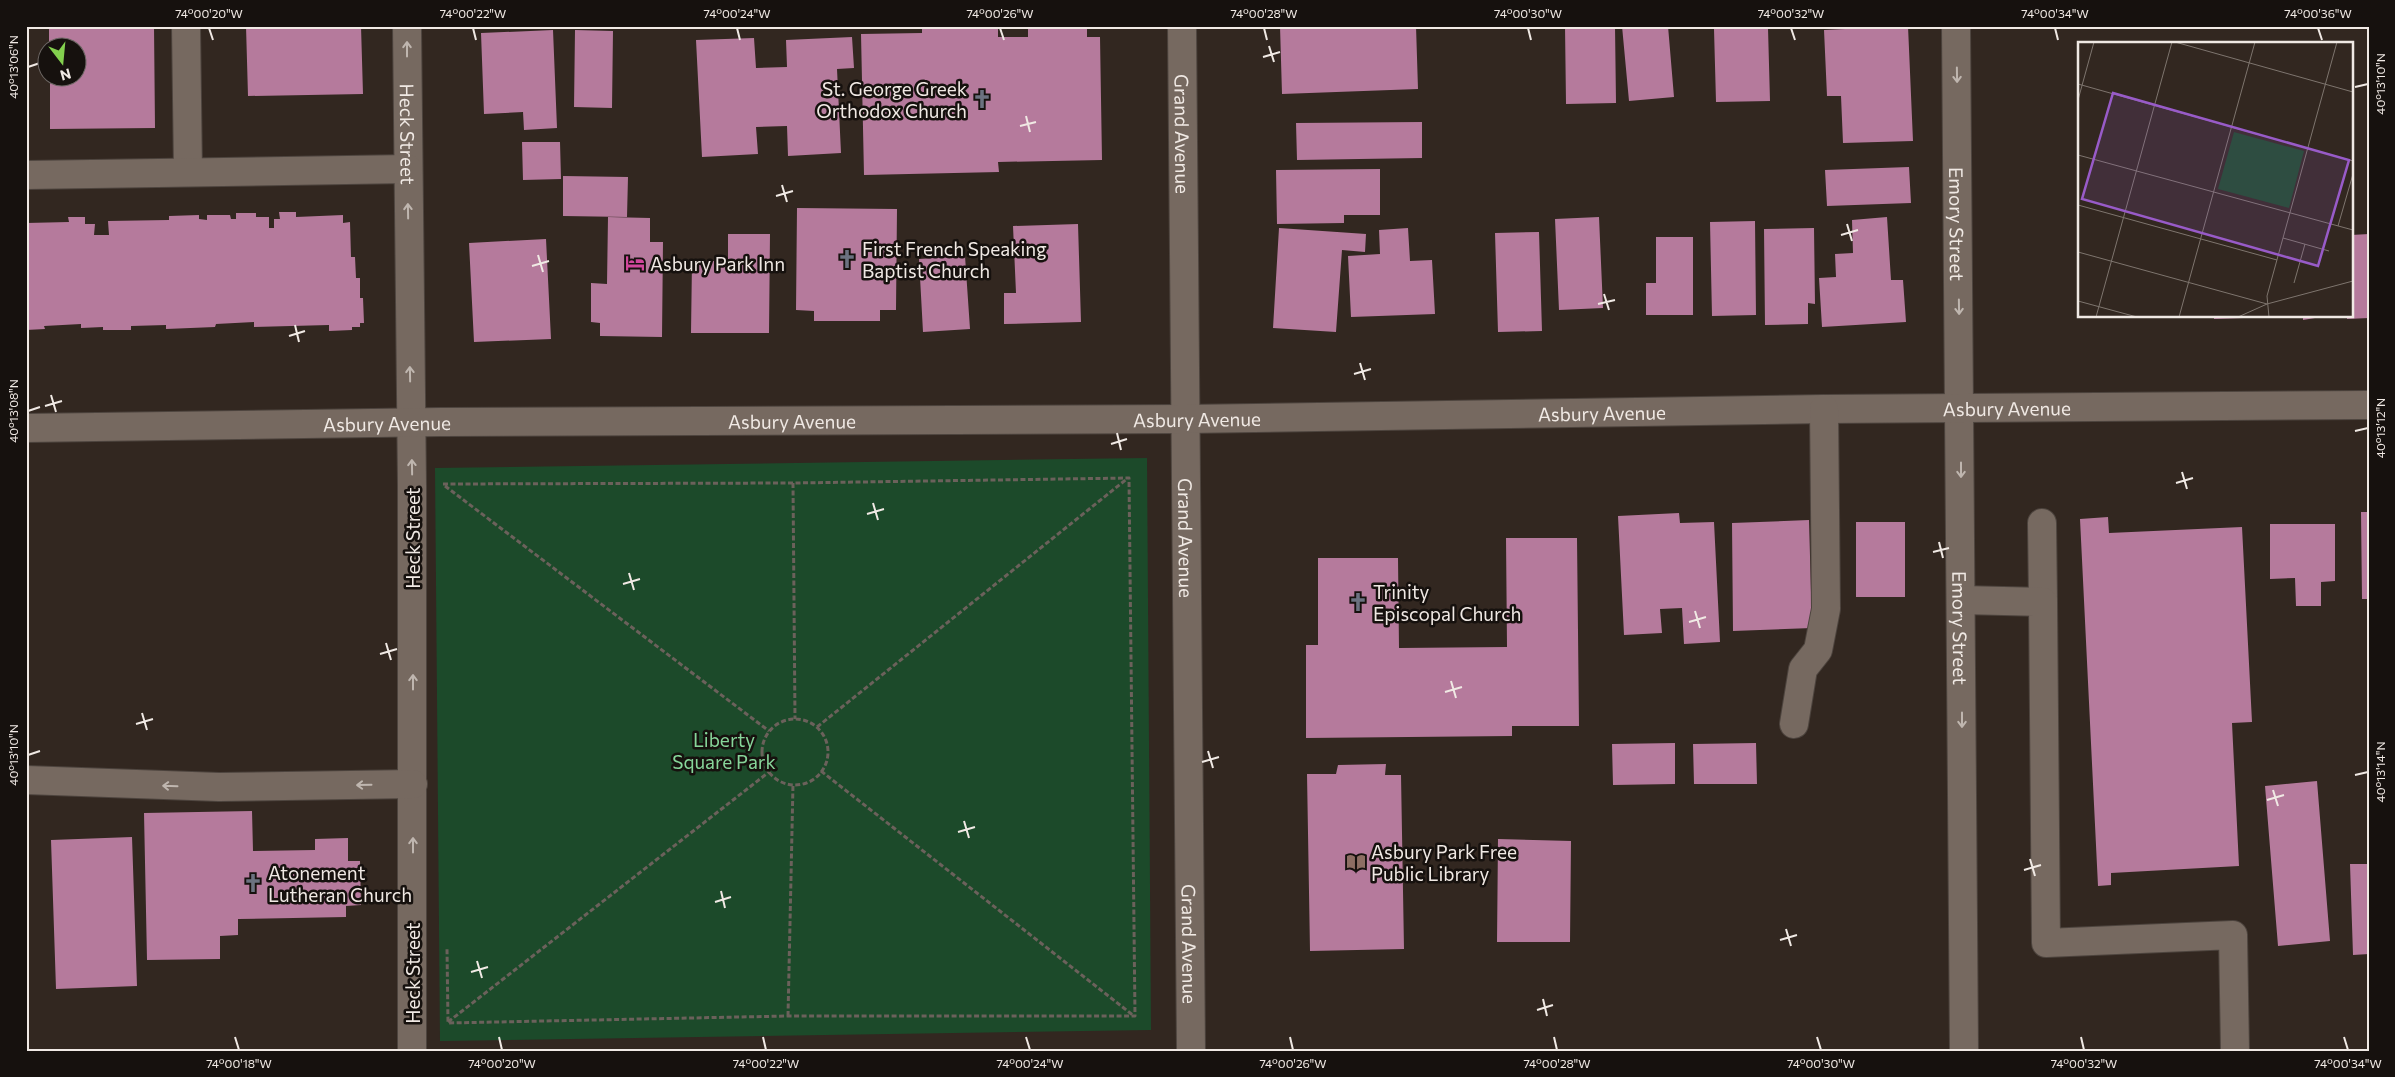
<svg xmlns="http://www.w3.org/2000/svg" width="2395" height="1077" viewBox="0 0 2395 1077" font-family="Commissioner,sans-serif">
	<rect width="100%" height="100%" fill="#322720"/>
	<path fill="#1c4a2a" d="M 1147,458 L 1151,1030 L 440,1041 L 435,468 Z"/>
	<path fill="#b57a9c" d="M 49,26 L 154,26 L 155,128 L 50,129 L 50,78 L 78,78 L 78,48 L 49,48 Z
		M 246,26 L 361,26 L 363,94 L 248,96 Z
		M 922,26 L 998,26 L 998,37 L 1028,37 L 1028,26 L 1087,26 L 1087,37 L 1100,37 L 1102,160 L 998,162 L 999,172 L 864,175 L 861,34 L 922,33 Z
		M 1280,26 L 1416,26 L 1418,89 L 1282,94 Z
		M 1565,26 L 1615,26 L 1616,103 L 1566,104 Z
		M 1622,26 L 1668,26 L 1674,97 L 1629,101 Z
		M 1866,26 L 1908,26 L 1913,141 L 1843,143 L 1841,96 L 1827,96 L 1824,30 L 1866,28 Z
		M 1768,28 L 1770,101 L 1716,102 L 1714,29 Z
		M 553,30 L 557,128 L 524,130 L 523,112 L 484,114 L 481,33 Z
		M 575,30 L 613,31 L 612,108 L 574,107 Z
		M 852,37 L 854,68 L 837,69 L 841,153 L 788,156 L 787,126 L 756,127 L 758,154 L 702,157 L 696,40 L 754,38 L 756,68 L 787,67 L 786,40 Z
		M 1422,122 L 1422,158 L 1297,160 L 1296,123 Z
		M 522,142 L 560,142 L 561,179 L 523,180 Z
		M 1909,167 L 1911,203 L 1827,206 L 1825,170 Z
		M 1380,169 L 1380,215 L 1344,215 L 1344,223 L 1277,224 L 1276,170 Z
		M 563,176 L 628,177 L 627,217 L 563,216 Z
		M 797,208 L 897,209 L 896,310 L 880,310 L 880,321 L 814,321 L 814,311 L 796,310 Z
		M 279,212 L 296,212 L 296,217 L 343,215 L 343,223 L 350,222 L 351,257 L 355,257 L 356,278 L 360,278 L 360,298 L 363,298 L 364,323 L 360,323 L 360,327 L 352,327 L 352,330 L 329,331 L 329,325 L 254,327 L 254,322 L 216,324 L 215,327 L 166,329 L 166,325 L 131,326 L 131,330 L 103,330 L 103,327 L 81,328 L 81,324 L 44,326 L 45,329 L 26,330 L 26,223 L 69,222 L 68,217 L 85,217 L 85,224 L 95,224 L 94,235 L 109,235 L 108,221 L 169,220 L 169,216 L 199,215 L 199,219 L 207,220 L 207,215 L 230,215 L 231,219 L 236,219 L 236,213 L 256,213 L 256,217 L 269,217 L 269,228 L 274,228 L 274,219 L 280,219 Z
		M 608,217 L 650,218 L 650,242 L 663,242 L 662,337 L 600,336 L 600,323 L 591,322 L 591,283 L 607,284 Z
		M 1599,217 L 1603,308 L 1559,310 L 1555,219 Z
		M 1887,217 L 1891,280 L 1903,280 L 1906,322 L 1822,327 L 1819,278 L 1836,277 L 1835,254 L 1853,253 L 1852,220 Z
		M 1755,221 L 1756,315 L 1712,316 L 1710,222 Z
		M 1078,224 L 1081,322 L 1004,324 L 1004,293 L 1016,293 L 1013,226 Z
		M 1279,228 L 1366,234 L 1365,252 L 1342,250 L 1336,332 L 1273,328 Z
		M 1408,228 L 1410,261 L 1432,260 L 1435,314 L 1351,317 L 1348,256 L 1380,254 L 1379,230 Z
		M 1814,228 L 1815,304 L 1808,303 L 1808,324 L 1765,325 L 1764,229 Z
		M 1539,232 L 1542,331 L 1498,332 L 1495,233 Z
		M 728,234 L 770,234 L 769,333 L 691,333 L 692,261 L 728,261 Z
		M 2369,234 L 2369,318 L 2347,319 L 2347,316 L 2351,316 L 2351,235 Z
		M 1656,237 L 1693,237 L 1693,315 L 1646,315 L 1646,283 L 1656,283 Z
		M 546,239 L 551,339 L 474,342 L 469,243 Z
		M 965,256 L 970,329 L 923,332 L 919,259 Z
		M 2214,316 L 2243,316 L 2243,318 L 2214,319 Z
		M 2303,316 L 2321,316 L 2321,317 L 2303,320 Z
		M 2361,512 L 2369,512 L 2369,599 L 2362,599 Z
		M 1679,513 L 1680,523 L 1714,522 L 1720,642 L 1684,644 L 1682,608 L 1660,609 L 1662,633 L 1624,635 L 1618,516 Z
		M 2108,517 L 2109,533 L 2242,527 L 2252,722 L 2232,723 L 2239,866 L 2111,873 L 2111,885 L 2098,886 L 2080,519 Z
		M 1809,520 L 1812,628 L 1733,631 L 1732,523 Z
		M 1856,522 L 1905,522 L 1905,597 L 1856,597 Z
		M 2270,524 L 2335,524 L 2335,581 L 2321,582 L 2321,606 L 2296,606 L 2295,578 L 2270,579 Z
		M 1506,538 L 1577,538 L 1579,726 L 1512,726 L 1512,736 L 1306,738 L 1306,645 L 1318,645 L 1318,558 L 1398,558 L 1399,648 L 1507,647 Z
		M 1675,743 L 1675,784 L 1613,785 L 1612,744 Z
		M 1756,743 L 1757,784 L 1694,784 L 1693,744 Z
		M 1386,764 L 1385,775 L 1401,775 L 1404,949 L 1310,951 L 1307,774 L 1336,774 L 1338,765 Z
		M 2317,781 L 2330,941 L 2278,946 L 2265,786 Z
		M 252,811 L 253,851 L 315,850 L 315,839 L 348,838 L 348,861 L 360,861 L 361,905 L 346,906 L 346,917 L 238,919 L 238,935 L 220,936 L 220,959 L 147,960 L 144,813 Z
		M 132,837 L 137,986 L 56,989 L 51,840 Z
		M 1498,839 L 1571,841 L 1570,942 L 1497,942 Z
		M 2350,864 L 2369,864 L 2369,954 L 2353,955 Z"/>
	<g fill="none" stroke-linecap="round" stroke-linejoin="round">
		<g stroke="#4d443e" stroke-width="30">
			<g id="minor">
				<path d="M 186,26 L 188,172"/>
				<path id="s1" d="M 407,26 L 412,486 L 412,1051"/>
				<path id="s2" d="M 1182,26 L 1191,1051"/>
				<path id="s3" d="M 1956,26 L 1964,1051"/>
				<path d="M 26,175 L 408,169"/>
				<path id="s4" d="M 26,428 L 440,422 L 1186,419 L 1824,409 L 2369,405"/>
				<path d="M 2042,523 L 2043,602"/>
				<path d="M 1962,600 L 2043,602 L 2046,943 L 2233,935 L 2235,1051"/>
				<path d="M 1794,724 L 1803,669 L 1818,650 L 1826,609 L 1824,409"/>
				<path d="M 26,780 L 219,787 L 413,784"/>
			</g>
		</g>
		<path stroke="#6b615b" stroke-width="3" stroke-dasharray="5 2.5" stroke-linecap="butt" d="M 793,483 L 795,719
			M 443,484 L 793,483 L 1129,478 L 1135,1016 L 788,1016 L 448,1023 L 447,948
			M 445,486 L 769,731
			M762 752a33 33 0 1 1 66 0a33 33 0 1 1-66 0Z
			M 817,727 L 1128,478
			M 821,771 L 1134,1016
			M 788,1016 L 793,784
			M 448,1022 L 769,772"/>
		<use href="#minor" stroke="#766960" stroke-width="28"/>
	</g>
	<defs><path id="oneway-shaft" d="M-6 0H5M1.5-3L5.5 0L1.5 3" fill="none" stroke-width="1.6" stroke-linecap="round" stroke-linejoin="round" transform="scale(1.25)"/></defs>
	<g stroke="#bfb6af">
		<use href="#oneway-shaft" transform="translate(407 49) rotate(-90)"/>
		<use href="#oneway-shaft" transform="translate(1957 75) rotate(89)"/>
		<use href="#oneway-shaft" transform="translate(408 211) rotate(-91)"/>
		<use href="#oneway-shaft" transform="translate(1959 307) rotate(89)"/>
		<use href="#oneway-shaft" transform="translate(410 374) rotate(-91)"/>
		<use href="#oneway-shaft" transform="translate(412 467) rotate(-91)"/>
		<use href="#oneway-shaft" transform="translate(1961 470) rotate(90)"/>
		<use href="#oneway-shaft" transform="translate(413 682) rotate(-90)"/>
		<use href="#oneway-shaft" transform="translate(1962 720) rotate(90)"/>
		<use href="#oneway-shaft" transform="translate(364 785) rotate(179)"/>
		<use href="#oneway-shaft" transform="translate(170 786) rotate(-178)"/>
		<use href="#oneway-shaft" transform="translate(413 845) rotate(-90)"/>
	</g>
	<path fill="none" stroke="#f0e9e4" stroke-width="2" d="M 209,28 L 213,40M 473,28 L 476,40M 737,28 L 740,40M 1000,28 L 1004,40M 1264,28 L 1267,40M 1528,28 L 1531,40M 1791,28 L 1795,40M 2055,28 L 2058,40M 2318,28 L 2322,40M 1269,46 L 1274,62M 1263,57 L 1280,52M 28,67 L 40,63M 2355,87 L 2368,84M 1026,116 L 1030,132M 1020,126 L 1036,122M 782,185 L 787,202M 776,196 L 793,191M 1847,224 L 1852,241M 1841,235 L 1858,230M 538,255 L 543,272M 532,266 L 549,261M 1604,294 L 1609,310M 1598,304 L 1615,300M 295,325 L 299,342M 289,336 L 305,331M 1360,363 L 1365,380M 1354,374 L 1371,369M 51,395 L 56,412M 45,406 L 62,401M 28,411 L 40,407M 2355,431 L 2368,428M 1117,433 L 1121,450M 1111,444 L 1127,439M 2182,472 L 2187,489M 2176,483 L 2193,478M 873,503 L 878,520M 867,514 L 884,509M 1939,542 L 1943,558M 1933,552 L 1949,548M 629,573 L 634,590M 623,584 L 640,579M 1695,611 L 1700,628M 1689,622 L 1706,617M 386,643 L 391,660M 380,654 L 397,649M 1451,681 L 1456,698M 1445,692 L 1462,687M 142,713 L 147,730M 136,724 L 153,719M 1208,751 L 1213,768M 28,755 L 40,751M 1202,762 L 1219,757M 2355,775 L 2368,772M 2273,790 L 2278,806M 2267,800 L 2284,795M 964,821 L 969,838M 958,832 L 975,827M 2030,859 L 2035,876M 2024,870 L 2041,865M 721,891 L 725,908M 715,902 L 731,897M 1786,929 L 1791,946M 1780,940 L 1797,935M 477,961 L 482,978M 471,972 L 488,967M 1543,999 L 1547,1016M 1537,1010 L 1553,1005M 235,1037 L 239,1050M 499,1037 L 502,1050M 763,1037 L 766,1050M 1026,1037 L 1030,1050M 1290,1037 L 1293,1050M 1554,1037 L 1557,1050M 1817,1037 L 1821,1050M 2081,1037 L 2084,1050M 2344,1037 L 2348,1050"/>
	<defs>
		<g id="church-bare" transform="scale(1.5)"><path d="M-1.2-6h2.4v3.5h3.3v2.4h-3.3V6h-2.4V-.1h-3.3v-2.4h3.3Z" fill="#6b7280" stroke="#16110e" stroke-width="2.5" paint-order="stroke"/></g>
		<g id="hotel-bare" transform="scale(1.5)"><path d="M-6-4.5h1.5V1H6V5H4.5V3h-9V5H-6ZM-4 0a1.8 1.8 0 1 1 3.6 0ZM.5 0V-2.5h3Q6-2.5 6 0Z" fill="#d1479c" stroke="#16110e" stroke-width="2.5" paint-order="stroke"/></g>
		<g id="library-bare" transform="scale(1.5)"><path d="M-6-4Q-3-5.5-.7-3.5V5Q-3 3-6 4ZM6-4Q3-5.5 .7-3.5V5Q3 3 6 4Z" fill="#8d6e63" stroke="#16110e" stroke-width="2.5" paint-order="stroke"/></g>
	</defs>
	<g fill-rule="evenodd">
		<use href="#church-bare" x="982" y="99"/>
		<use href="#church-bare" x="847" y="259"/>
		<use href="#hotel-bare" x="635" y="263"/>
		<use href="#church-bare" x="1358" y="602"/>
		<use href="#library-bare" x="1356" y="862"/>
		<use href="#church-bare" x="253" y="883"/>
	</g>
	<g text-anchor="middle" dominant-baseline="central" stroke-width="5" stroke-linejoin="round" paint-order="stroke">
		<g font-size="19" fill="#f0e9e4" stroke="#16110e" text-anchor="start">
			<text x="967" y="88" text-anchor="end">St. George Greek<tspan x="967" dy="22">Orthodox Church</tspan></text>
			<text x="862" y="248">First French Speaking<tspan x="862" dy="22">Baptist Church</tspan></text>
			<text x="650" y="263">Asbury Park Inn</text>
			<text x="1373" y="591">Trinity<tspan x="1373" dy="22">Episcopal Church</tspan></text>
			<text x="1371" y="851">Asbury Park Free<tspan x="1371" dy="22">Public Library</tspan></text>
			<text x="268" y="872">Atonement<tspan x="268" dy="22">Lutheran Church</tspan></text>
		</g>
		<g font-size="19" fill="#f0e9e4" stroke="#16110e">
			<text stroke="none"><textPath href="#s1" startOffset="108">Heck Street</textPath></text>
			<text stroke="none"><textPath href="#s2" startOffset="108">Grand Avenue</textPath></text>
			<text stroke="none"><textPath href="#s3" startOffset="198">Emory Street</textPath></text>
			<text stroke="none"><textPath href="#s4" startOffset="1981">Asbury Avenue</textPath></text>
			<text stroke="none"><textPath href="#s4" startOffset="1576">Asbury Avenue</textPath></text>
			<text stroke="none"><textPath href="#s4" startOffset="1171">Asbury Avenue</textPath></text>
			<text stroke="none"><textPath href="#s4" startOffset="766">Asbury Avenue</textPath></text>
			<text stroke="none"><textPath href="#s4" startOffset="361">Asbury Avenue</textPath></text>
			<text transform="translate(412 538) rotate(-90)">Heck Street</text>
			<text stroke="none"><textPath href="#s2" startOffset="512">Grand Avenue</textPath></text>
			<text stroke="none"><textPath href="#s3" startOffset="602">Emory Street</textPath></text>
			<text stroke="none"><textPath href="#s2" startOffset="918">Grand Avenue</textPath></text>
			<text transform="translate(412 973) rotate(-90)">Heck Street</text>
		</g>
		<g font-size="19" fill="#87d69a" stroke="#16110e">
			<text x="724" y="739">Liberty<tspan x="724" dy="22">Square Park</tspan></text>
		</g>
	</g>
	<g transform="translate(2078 42)">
		<rect width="275" height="275" fill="#322720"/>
		<path d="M 156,90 L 226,109 L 211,166 L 140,147 Z" fill="#1c4a2a"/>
		<path fill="none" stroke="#7e756e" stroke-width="1" d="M 97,0 L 275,50M 0,42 L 275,119M 0,58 L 16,0M 0,113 L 275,188M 0,163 L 199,218M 260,184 L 275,132M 205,196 L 251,209M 0,210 L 189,262M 216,241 L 227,202M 0,259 L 59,275M 18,275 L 94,0M 101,275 L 177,0M 160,275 L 189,262 L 275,239M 191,275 L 189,254 L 259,0"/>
		<path fill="#985bc8" fill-opacity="0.15" stroke="#985bc8" stroke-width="2.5" d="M 35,51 L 271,118 L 240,224 L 4,157 Z"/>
		<rect width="275" height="275" fill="none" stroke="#f0e9e4" stroke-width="2.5"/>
	</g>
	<rect width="2395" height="1077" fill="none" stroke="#16110e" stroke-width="55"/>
	<g transform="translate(62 62) rotate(164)"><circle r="24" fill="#16110e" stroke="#6d6764"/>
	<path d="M0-4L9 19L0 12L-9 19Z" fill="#83d04e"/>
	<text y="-8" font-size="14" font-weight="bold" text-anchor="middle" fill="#f0e9e4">N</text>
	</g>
	<rect x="28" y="28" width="2340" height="1022" fill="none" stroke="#f0e9e4" stroke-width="2"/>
	<g font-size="12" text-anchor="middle" fill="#f0e9e4">
		<text x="209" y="18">74°00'20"W</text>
		<text x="473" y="18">74°00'22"W</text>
		<text x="737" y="18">74°00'24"W</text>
		<text x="1000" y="18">74°00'26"W</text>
		<text x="1264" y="18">74°00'28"W</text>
		<text x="1528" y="18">74°00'30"W</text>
		<text x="1791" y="18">74°00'32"W</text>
		<text x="2055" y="18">74°00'34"W</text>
		<text x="2318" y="18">74°00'36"W</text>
		<text transform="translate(14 67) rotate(-90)" y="4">40°13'06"N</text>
		<text transform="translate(2381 84) rotate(-90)" y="4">40°13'10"N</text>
		<text transform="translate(14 411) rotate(-90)" y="4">40°13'08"N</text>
		<text transform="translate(2381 428) rotate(-90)" y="4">40°13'12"N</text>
		<text transform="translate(14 755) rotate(-90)" y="4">40°13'10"N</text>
		<text transform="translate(2381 772) rotate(-90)" y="4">40°13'14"N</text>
		<text x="239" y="1068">74°00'18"W</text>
		<text x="502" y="1068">74°00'20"W</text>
		<text x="766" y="1068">74°00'22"W</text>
		<text x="1030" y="1068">74°00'24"W</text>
		<text x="1293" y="1068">74°00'26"W</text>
		<text x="1557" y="1068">74°00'28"W</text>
		<text x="1821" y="1068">74°00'30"W</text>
		<text x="2084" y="1068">74°00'32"W</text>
		<text x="2348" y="1068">74°00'34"W</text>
	</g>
</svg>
